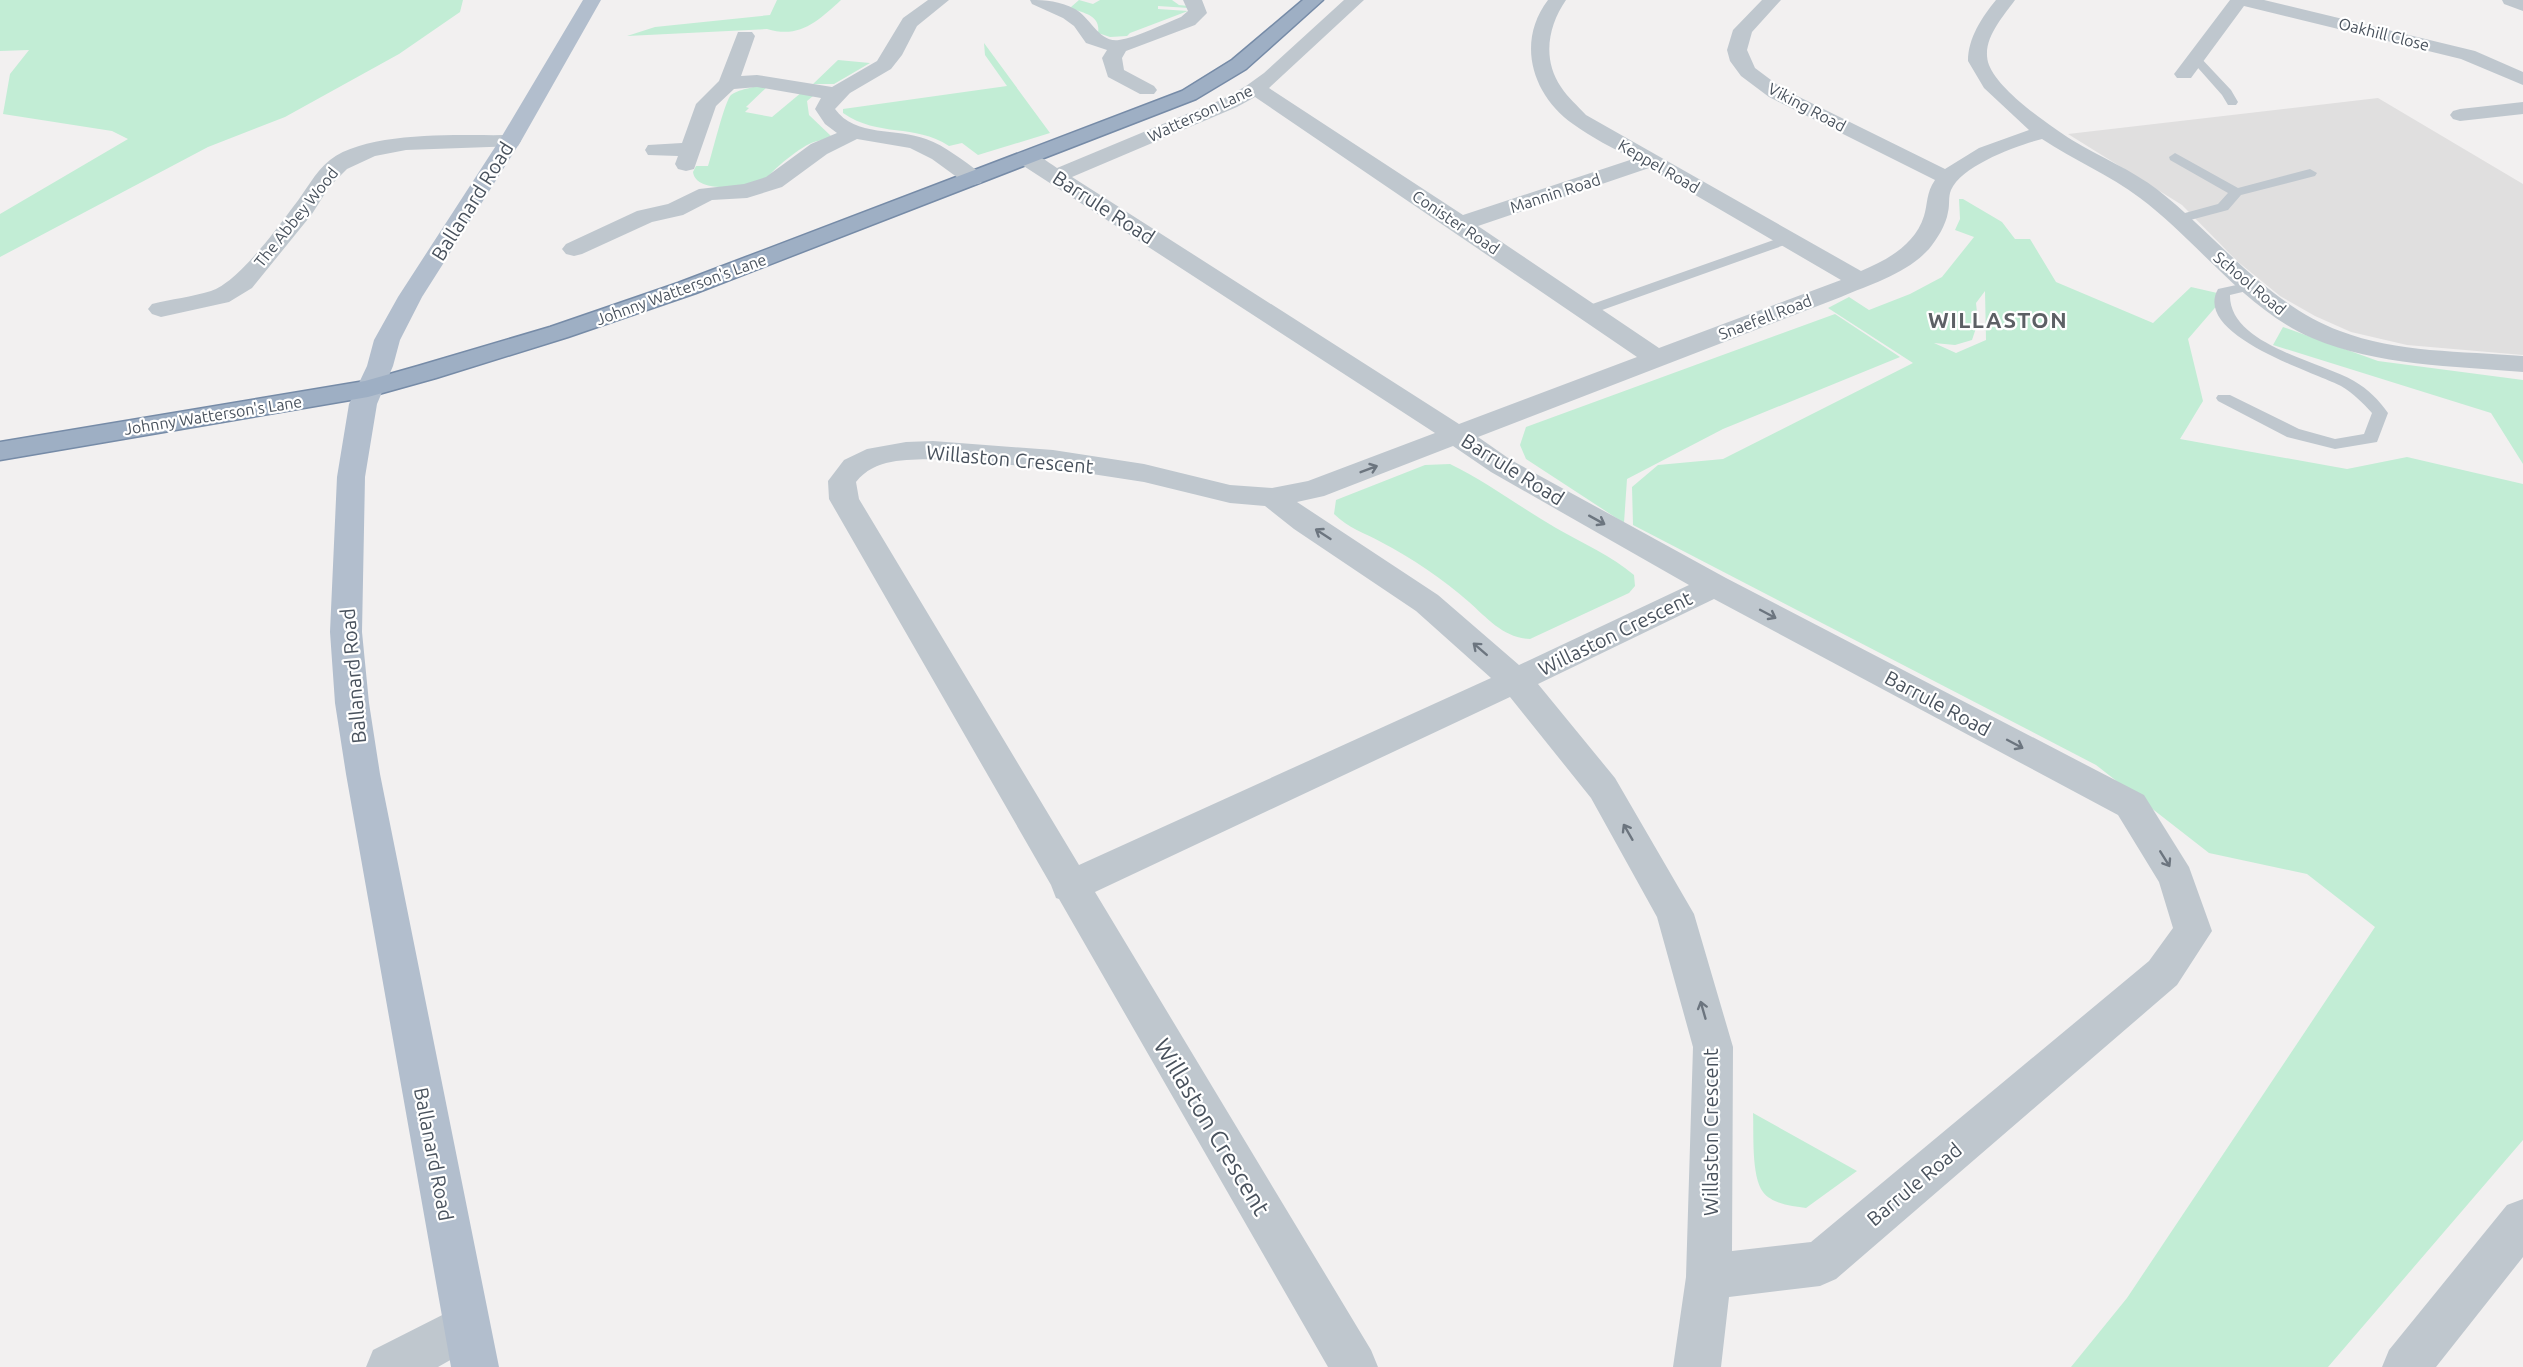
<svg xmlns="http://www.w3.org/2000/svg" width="2523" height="1367" viewBox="0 0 2523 1367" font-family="Ubuntu,sans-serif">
	<rect width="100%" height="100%" fill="#f2f0f0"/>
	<path fill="#e0dfdf" d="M 2378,98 L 2523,184 L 2523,355 L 2407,345 L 2351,332 L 2315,316 L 2280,296 L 2237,261 L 2182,205 L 2068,134 Z"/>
	<path fill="#c2edd5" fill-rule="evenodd" d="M 0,0 L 463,0 L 460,12 L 399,54 L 285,117 L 208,147 L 0,257 L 0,214 L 128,139 L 112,131 L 3,114 L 10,74 L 29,50 L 0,51 Z
		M 777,0 L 841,0 C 818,21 800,39 767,29 L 627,36 L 655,27 L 770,15 Z
		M 1079,0 L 1093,4 L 1100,0 L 1172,0 L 1179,5 L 1188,6 L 1189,8 L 1158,6 L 1158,9 L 1188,11 L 1130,33 L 1127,36 L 1110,37 L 1098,33 C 1101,16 1085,13 1072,9 L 1071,7 Z
		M 984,43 L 1050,133 L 978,155 L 962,143 L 949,146 C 914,123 879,138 843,113 L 843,109 L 1007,86 L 985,55 Z
		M 838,60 L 870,63 L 834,84 L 813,84 Z
		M 753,87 L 767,87 L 746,107 L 749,108 L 745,112 L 772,117 L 802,92 L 813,96 L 807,101 L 809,115 L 831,136 C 825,140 821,140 814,142 C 804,144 769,172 766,180 C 751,187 696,195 693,172 L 696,166 L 708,166 C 712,154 725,100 731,95 C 738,90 746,89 753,87 Z
		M 1959,199 L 1963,199 L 2002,222 L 2015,239 L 2030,239 L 2056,282 L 2153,323 L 2191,287 L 2226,295 L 2188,339 L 2203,401 L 2180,439 L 2347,469 L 2407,457 L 2523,484 L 2523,1140 L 2328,1367 L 2071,1367 L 2127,1298 L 2375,927 L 2307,874 L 2209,853 L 2096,765 L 1633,525 L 1632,487 L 1658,465 L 1723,459 L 1913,363 L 1828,308 L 1849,297 L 1869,310 L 1910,294 L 1942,277 L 1974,237 L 1955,230 L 1960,219 ZM 1985,291 L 1986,340 L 1956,353 L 1934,343 L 1955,345 L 1972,340 L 1978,322 L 1976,303 Z
		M 1835,314 L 1900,357 L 1723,429 L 1627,479 L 1624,523 L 1526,459 L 1520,445 L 1526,427 Z
		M 2283,327 L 2378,361 L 2523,380 L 2523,464 L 2491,413 L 2273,345 Z
		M 1450,464 C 1487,482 1520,507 1556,528 C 1582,543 1612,556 1634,575 L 1635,586 L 1629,593 L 1530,639 C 1504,638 1488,619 1469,602 C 1443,579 1412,558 1381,542 C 1365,533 1348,528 1334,514 L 1336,500 L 1425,465 Z
		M 1753,1113 L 1857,1171 L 1806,1208 C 1792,1206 1772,1204 1763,1192 C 1751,1176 1754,1133 1753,1113 Z"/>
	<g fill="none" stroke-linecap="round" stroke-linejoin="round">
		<g stroke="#768ba7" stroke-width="3">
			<path id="trunk" d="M 1303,0 L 1323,0 L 1246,69 L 1196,99 L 696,293 L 568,337 L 436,378 L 368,397 L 0,460 L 0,442 L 365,381 L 418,366 L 550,327 L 678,283 L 1182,91 L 1232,60 Z"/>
		</g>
		<path fill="#bfc7ce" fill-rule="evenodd" d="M 2195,55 L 2199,56 L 2231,90 L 2238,102 L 2236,105 L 2228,105 L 2222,95 L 2191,60 L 2191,56 Z
			M 2175,153 L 2238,188 L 2310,169 L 2317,173 L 2315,176 L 2241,195 L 2228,210 L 2179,223 L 2172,219 L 2174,216 L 2218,204 L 2228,193 L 2170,160 L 2169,157 Z
			M 1788,235 L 1795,239 L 1793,242 L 1591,314 L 1581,314 L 1579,311 L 1581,308 Z
			M 2250,282 L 2257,286 L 2255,289 L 2230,295 C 2229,345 2320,361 2354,381 C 2368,389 2379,400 2388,413 L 2377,442 L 2335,449 L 2287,437 L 2218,401 L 2216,398 L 2218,395 L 2230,395 L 2299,429 L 2335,439 L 2364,434 L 2372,413 C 2363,403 2353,393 2341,386 C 2314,372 2192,335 2218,289 Z"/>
		<path fill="#bfc7ce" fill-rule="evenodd" d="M 928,0 L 949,0 L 917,26 L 902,55 L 891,69 L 850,93 L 835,109 C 855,137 897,128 926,139 C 946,146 963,161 981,173 L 984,178 L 981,183 L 973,185 L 965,183 L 932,159 L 910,148 L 857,139 L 827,154 L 782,187 L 747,198 L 712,200 L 683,215 L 652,222 L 582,254 L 574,256 L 566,254 L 562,249 L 566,244 L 637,211 L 668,204 L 699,189 L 744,184 L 766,177 L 811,144 L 837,133 L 825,124 L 815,109 L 821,98 L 757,87 L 734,89 L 716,106 L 694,169 L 686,171 L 678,169 L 675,164 L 678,156 L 648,155 L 645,150 L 648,145 L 682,143 L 696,104 L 719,81 L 738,32 L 752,32 L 755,36 L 741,76 L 757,75 L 832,87 L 877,61 L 903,18 Z
			M 1030,0 C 1047,0 1059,1 1075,9 C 1091,18 1099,43 1119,40 C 1138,37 1163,24 1181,17 L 1188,11 L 1183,0 L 1202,0 L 1207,13 L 1195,25 L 1126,51 L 1122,58 L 1124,70 L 1154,86 L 1157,90 L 1154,94 L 1140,94 L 1108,77 L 1102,58 L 1107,50 L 1086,43 L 1074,26 L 1063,18 L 1032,4 Z
			M 1344,0 L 1364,0 L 1269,88 L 1463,215 L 1633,159 C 1613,148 1592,138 1573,124 C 1532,95 1516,42 1548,0 L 1566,0 C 1548,26 1542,59 1561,87 C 1568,98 1578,106 1586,115 L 1861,271 C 1887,260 1915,245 1924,216 C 1928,203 1926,193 1935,180 L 1769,97 L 1741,76 L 1730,61 L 1727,50 L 1733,30 L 1762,0 L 1781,0 L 1752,32 L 1747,50 L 1755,68 L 1783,89 L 1945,169 L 1979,148 L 2029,130 L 1984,88 L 1968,61 C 1968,38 1982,17 1996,0 L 2015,0 C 2003,17 1980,41 1989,65 C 1999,91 2049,125 2072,140 C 2100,157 2132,170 2158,190 C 2218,237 2267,304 2340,331 C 2397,353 2462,351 2523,356 L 2523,372 C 2453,366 2378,366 2312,338 C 2243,308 2199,242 2140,198 C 2110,175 2073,160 2042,139 C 2018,145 1962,165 1951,190 C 1948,197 1950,205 1948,212 C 1946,225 1937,239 1929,249 C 1906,274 1871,284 1841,297 L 1478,437 L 1511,460 L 1726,578 L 2144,795 L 2189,867 L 2212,931 L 2177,985 L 1836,1279 L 1820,1286 L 1729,1297 L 1721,1367 L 1673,1367 L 1686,1277 L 1693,1047 L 1657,917 L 1591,798 L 1510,697 L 1095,892 L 1371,1350 L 1378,1367 L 1328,1367 L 1059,899 L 1056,898 L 1051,885 L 829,499 L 828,481 L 844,460 L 867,449 L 906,442 L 933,441 L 1053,450 L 1144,464 L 1230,485 L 1272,488 L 1308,481 L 1435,433 L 1019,163 L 1016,158 L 1019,153 C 1034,150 1045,160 1057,168 L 1223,99 L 1246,86 L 1264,73 ZM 1255,97 L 1637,357 L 1459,424 L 1072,177 L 1237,107 ZM 1649,168 L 1841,280 L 1659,348 L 1478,226 ZM 1453,446 L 1491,472 L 1689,585 L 1519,665 L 1438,595 L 1297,502 L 1324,496 ZM 933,459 L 1053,468 L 1144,482 L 1230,503 L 1265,506 L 1294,529 L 1416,611 L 1491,678 L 1079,865 L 859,499 L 856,482 C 875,458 905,460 933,459 ZM 1714,599 L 2118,815 L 2159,882 L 2173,928 L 2149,961 L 1811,1242 L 1732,1251 L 1733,1047 L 1694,914 L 1615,778 L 1538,684 Z
			M 2230,0 L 2264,0 L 2475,51 L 2523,72 L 2523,85 L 2461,59 L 2244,6 L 2191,78 L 2177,78 L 2174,74 Z
			M 2502,0 L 2523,0 L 2523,11 L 2504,4 Z
			M 2523,102 L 2523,114 L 2460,121 L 2453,119 L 2450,115 L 2453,111 L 2460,109 Z
			M 510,135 L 518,136 L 521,141 L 518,146 L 406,150 L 375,156 L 347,169 L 329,187 L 312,214 L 252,288 L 229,302 L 161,317 L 152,314 L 148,309 L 152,304 C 171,299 192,297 211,291 C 237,283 276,230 293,207 C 306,191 314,173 330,160 C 369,130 462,136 510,135 Z
			M 2523,1199 L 2523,1257 L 2436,1367 L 2382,1367 L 2389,1350 L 2507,1205 Z
			M 466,1303 L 482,1310 L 489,1326 L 482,1342 L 438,1367 L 366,1367 L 373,1350 Z"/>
		<path fill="#b2becd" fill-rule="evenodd" d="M 583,0 L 601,0 L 521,141 L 422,297 L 400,340 L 393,366 L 377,404 L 365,477 L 362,632 L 369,703 L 380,774 L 499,1367 L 451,1367 L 346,774 L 335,703 L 330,632 L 337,477 L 349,404 L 367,366 L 374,340 L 398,297 L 499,141 Z"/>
		<use href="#trunk" fill="#9eafc4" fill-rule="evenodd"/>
	</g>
	<defs><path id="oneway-shaft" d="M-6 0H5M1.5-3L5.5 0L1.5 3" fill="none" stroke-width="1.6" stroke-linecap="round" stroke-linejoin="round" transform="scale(1.5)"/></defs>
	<g stroke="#6c757f">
		<use href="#oneway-shaft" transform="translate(1369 469) rotate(-21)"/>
		<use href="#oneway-shaft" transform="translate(1597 520) rotate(29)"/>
		<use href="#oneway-shaft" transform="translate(1323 534) rotate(-147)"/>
		<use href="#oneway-shaft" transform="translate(1768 614) rotate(28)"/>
		<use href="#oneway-shaft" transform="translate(1480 649) rotate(-139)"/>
		<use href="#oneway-shaft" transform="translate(2015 744) rotate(28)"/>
		<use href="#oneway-shaft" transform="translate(1628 832) rotate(-120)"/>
		<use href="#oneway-shaft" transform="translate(2165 859) rotate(58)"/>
		<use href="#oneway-shaft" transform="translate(1703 1010) rotate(-106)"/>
	</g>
	<g text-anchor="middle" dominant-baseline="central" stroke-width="4.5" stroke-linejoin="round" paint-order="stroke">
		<g font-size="16" fill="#49525d" stroke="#fff">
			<text transform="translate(2384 34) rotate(14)">Oakhill Close</text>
			<text transform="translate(1807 107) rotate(28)">Viking Road</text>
			<text transform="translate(1200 113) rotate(-25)">Watterson Lane</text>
			<text transform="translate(1659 166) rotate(30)">Keppel Road</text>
			<text transform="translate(1555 193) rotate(-18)">Mannin Road</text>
			<text transform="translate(296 217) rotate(-51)">The Abbey Wood</text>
			<text transform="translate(1456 222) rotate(34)">Conister Road</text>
			<text transform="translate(2250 283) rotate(40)">School Road</text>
			<text transform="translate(681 289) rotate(-20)">Johnny Watterson's Lane</text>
			<text transform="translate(1765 317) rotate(-21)">Snaefell Road</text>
			<text transform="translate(213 415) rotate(-9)">Johnny Watterson's Lane</text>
		</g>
		<g font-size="20" fill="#49525d" stroke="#fff">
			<text transform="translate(472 201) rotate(-58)">Ballanard Road</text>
			<text transform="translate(1104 207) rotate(33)">Barrule Road</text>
			<text transform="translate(1010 459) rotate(5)">Willaston Crescent</text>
			<text transform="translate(1513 469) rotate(32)">Barrule Road</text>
			<text transform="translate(1615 633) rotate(-26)">Willaston Crescent</text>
			<text transform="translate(353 676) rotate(-95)">Ballanard Road</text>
			<text transform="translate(1938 703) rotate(28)">Barrule Road</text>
			<text transform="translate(1710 1132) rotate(-90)">Willaston Crescent</text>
			<text transform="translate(434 1154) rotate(79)">Ballanard Road</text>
			<text transform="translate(1914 1184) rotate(-40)">Barrule Road</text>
		</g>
		<g font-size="22" font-weight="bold" letter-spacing="1.5" fill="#5d6065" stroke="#fff">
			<text x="1998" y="319">WILLASTON</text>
		</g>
		<g font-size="24" fill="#49525d" stroke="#fff">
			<text transform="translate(1212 1127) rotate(59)">Willaston Crescent</text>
		</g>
	</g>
</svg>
